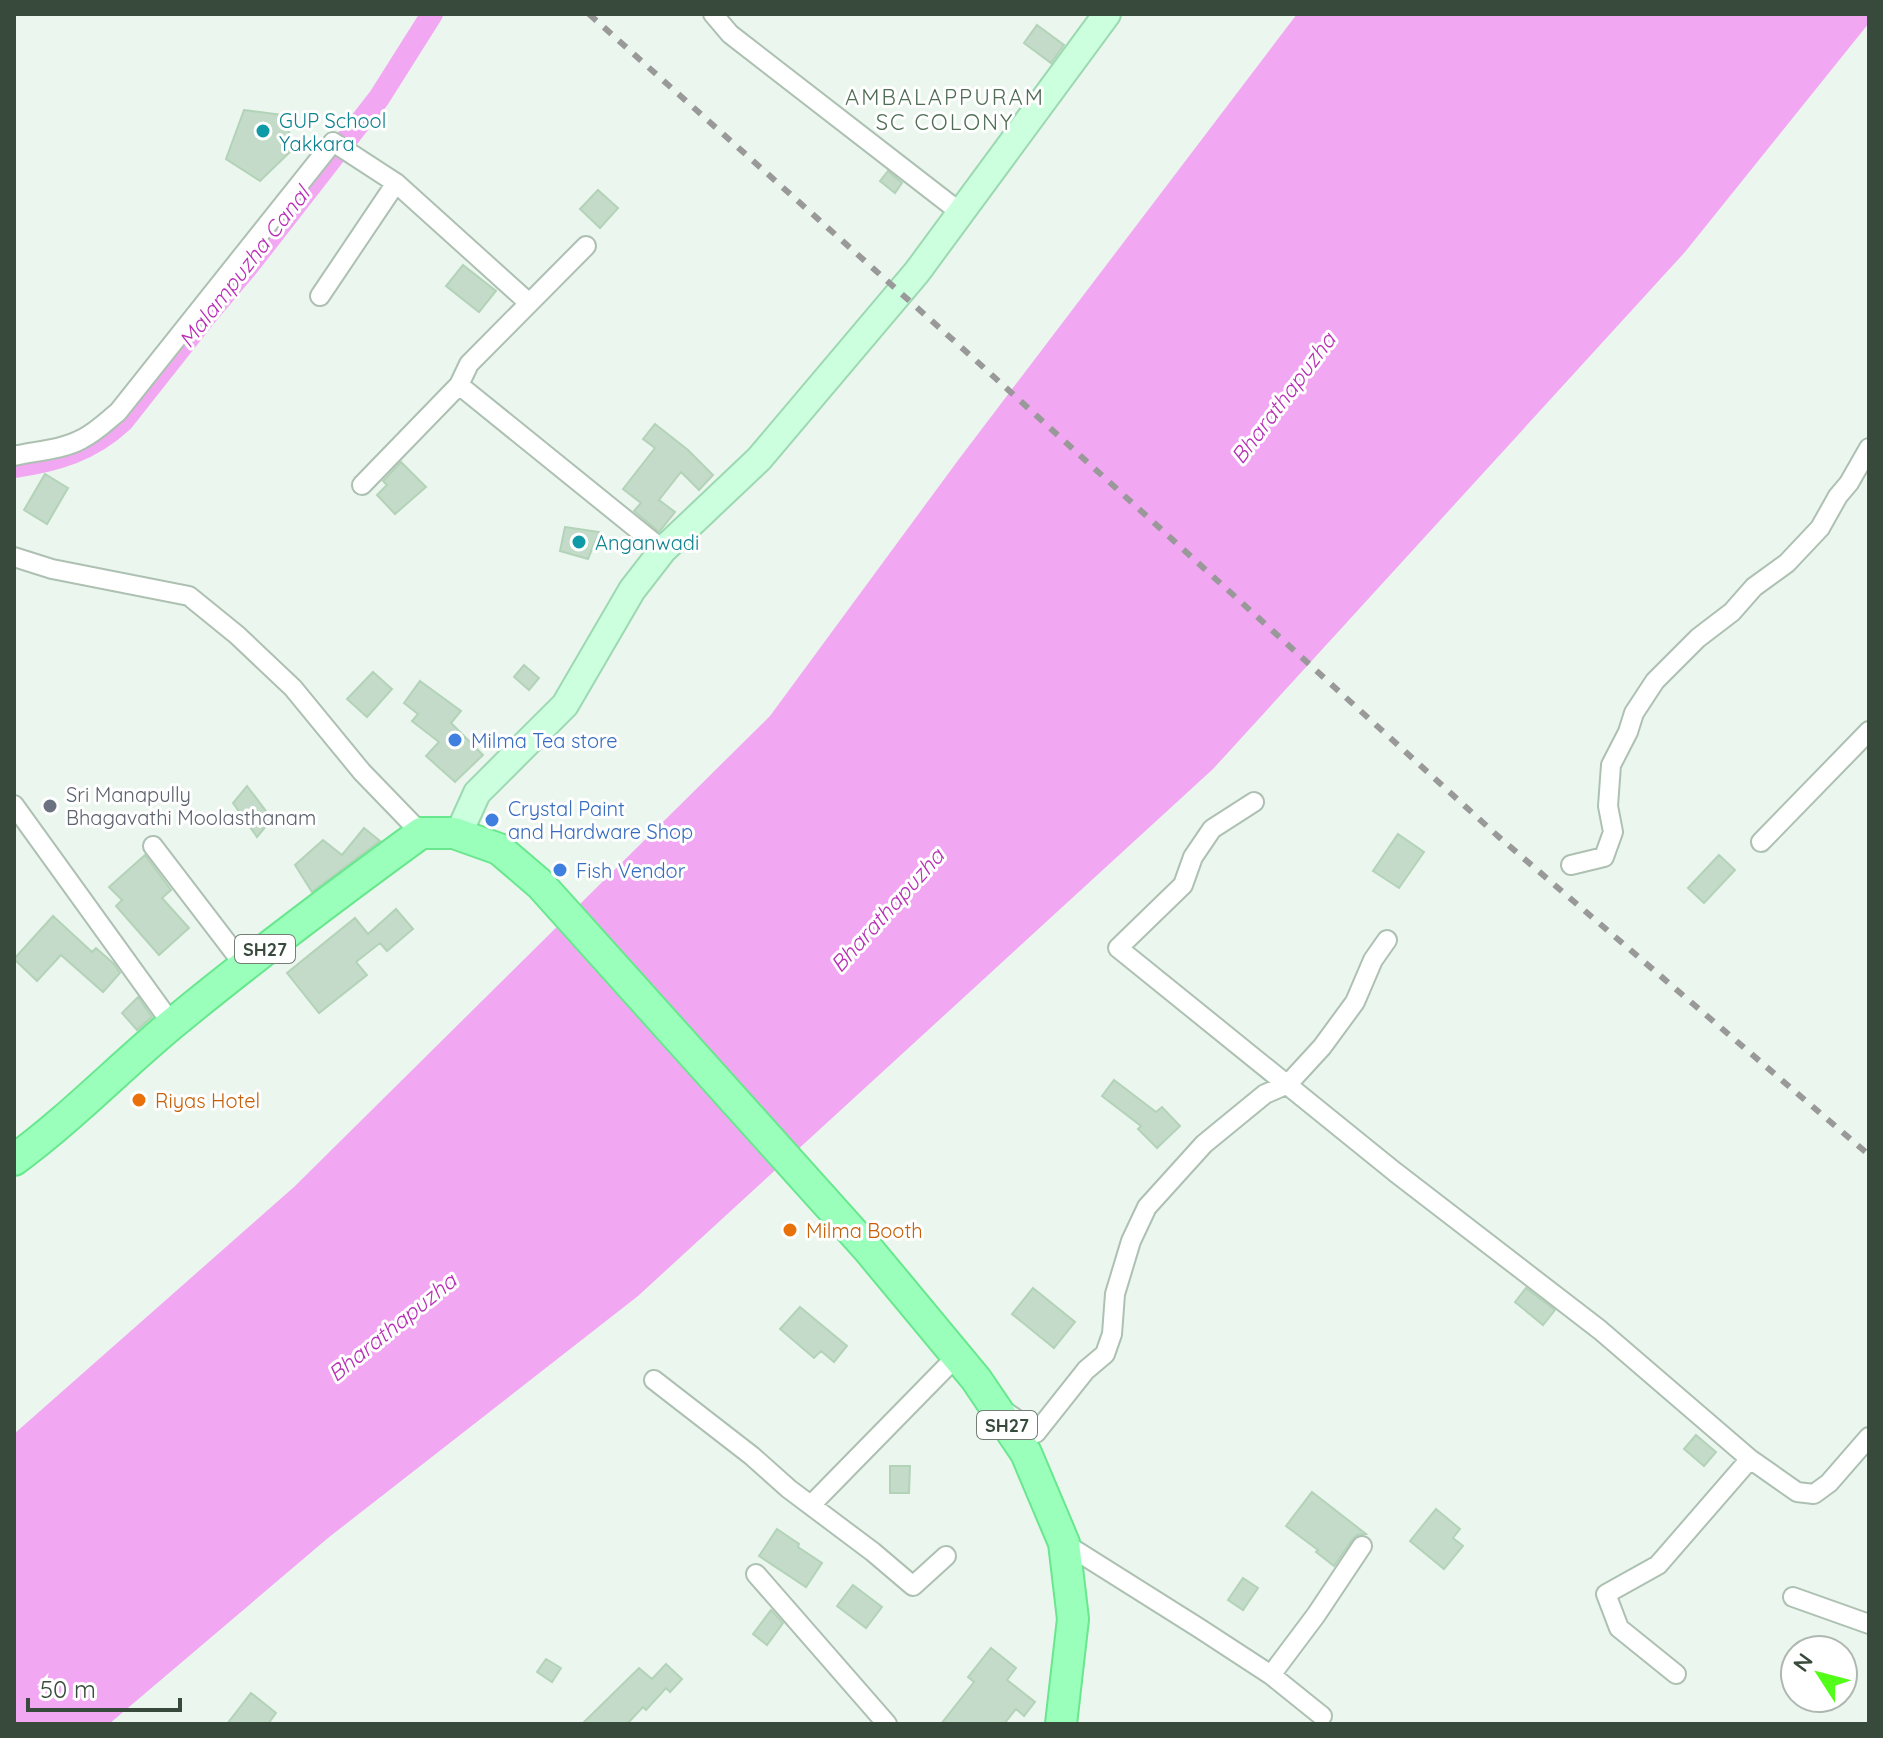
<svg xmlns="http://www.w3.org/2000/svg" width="1883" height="1738" viewBox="0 0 1883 1738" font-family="Quicksand,sans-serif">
	<rect width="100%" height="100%" fill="#ebf6ee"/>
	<path fill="#f2a7f2" d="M 1297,14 L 1869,14 L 1869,23 L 1685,252 L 1213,769 L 638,1296 L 328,1538 L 109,1724 L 14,1724 L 14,1434 L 294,1187 L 770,716 L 959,459 Z"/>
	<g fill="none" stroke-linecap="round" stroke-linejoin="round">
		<path stroke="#f2a7f2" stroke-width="22" d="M 14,467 C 56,461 91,451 123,421 L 206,316 L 249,265 L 379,98 L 432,14"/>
	</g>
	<path fill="#c3dbc8" stroke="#b3d3b9" stroke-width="2" d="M 1037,25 L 1064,45 L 1051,63 L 1024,43 Z
		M 244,110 L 282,115 L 295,147 L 260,181 L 226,159 Z
		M 888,171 L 902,183 L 895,193 L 880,181 Z
		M 598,190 L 618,208 L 600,228 L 580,209 Z
		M 463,265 L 496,291 L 479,312 L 446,286 Z
		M 655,424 L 688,450 L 713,475 L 699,490 L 681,472 L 659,500 L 675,512 L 659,532 L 634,511 L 641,503 L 623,489 L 655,448 L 643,439 Z
		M 401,462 L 426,487 L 395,514 L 377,495 L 387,485 L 383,481 Z
		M 45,474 L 68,488 L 47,524 L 24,510 Z
		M 565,527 L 599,532 L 588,559 L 560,551 Z
		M 524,665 L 539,678 L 529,690 L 514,677 Z
		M 373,672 L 392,689 L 367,717 L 347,699 Z
		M 420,681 L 461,711 L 451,723 L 483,755 L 455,782 L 426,756 L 439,742 L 412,721 L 418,714 L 404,703 Z
		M 247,786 L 272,819 L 257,837 L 233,803 Z
		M 364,828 L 380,841 L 312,892 L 295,865 L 323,840 L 342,855 Z
		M 1398,834 L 1424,852 L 1399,888 L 1373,871 Z
		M 145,855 L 171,890 L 162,898 L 189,928 L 159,955 L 116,906 L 122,900 L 109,887 Z
		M 1719,855 L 1735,870 L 1704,903 L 1688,888 Z
		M 396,909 L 413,929 L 387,951 L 380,943 L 356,962 L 367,975 L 319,1013 L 287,973 L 355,918 L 368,934 Z
		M 53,916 L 92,952 L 96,948 L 114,964 L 120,973 L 103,992 L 61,955 L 37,981 L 14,959 Z
		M 138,997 L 152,1017 L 137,1030 L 122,1013 Z
		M 1114,1080 L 1156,1112 L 1162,1107 L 1180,1126 L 1157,1148 L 1138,1129 L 1141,1126 L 1102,1096 Z
		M 1033,1288 L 1075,1322 L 1054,1348 L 1012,1314 Z
		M 1526,1288 L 1555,1310 L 1543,1325 L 1515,1302 Z
		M 800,1307 L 847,1346 L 834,1362 L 821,1351 L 814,1358 L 780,1329 Z
		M 1696,1435 L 1716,1452 L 1704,1466 L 1684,1449 Z
		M 890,1466 L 910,1466 L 909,1493 L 890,1493 Z
		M 1312,1492 L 1366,1534 L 1357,1535 L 1353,1539 L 1334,1566 L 1316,1552 L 1318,1550 L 1286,1526 Z
		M 1436,1509 L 1460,1529 L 1453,1538 L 1463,1546 L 1444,1569 L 1410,1541 Z
		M 777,1529 L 799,1544 L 798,1547 L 822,1563 L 806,1587 L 759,1556 Z
		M 1243,1578 L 1258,1588 L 1243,1610 L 1228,1600 Z
		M 853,1585 L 882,1607 L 866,1628 L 837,1606 Z
		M 771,1610 L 783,1623 L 767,1645 L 753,1634 Z
		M 991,1648 L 1016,1668 L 1007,1680 L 1035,1702 L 1024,1716 L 1016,1709 L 1004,1724 L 941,1724 L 974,1682 L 968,1677 Z
		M 546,1659 L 561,1668 L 552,1682 L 537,1672 Z
		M 666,1664 L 682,1679 L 670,1692 L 666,1688 L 646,1710 L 643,1707 L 627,1724 L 582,1724 L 639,1668 L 652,1679 Z
		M 251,1693 L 276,1713 L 268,1724 L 227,1724 Z"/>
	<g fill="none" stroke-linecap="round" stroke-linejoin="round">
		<g stroke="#adc1b2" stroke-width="22">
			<path id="street" d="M 713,14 L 730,34 L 961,213
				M 320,296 L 396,183 L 529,303
				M 459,385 L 469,364 L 586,246
				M 14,456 C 36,451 62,450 82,439 C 96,432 107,421 118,412 L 333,142 L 396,183
				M 362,485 L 459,385 L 663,550
				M 14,557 L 52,569 L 189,596 L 237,635 L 293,688 L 362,772 L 421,833
				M 1254,802 L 1212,829 L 1193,857 L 1183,885 L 1118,948 L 1395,1172 L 1600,1330 L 1750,1459 L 1797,1492 L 1814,1494 L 1829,1483 L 1869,1437
				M 14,805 L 172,1024
				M 1761,842 L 1869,731
				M 153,846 L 244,965
				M 1571,865 L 1604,857 L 1613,832 L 1608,806 L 1611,765 L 1628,732 L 1634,713 L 1655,681 L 1698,638 L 1732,612 L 1754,587 L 1787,563 L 1820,528 L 1838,496 L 1849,483 L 1869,448
				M 654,1380 L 752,1456 L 789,1489 L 873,1552 L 913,1586 L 946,1556
				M 1006,1412 L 1036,1433 L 1086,1370 L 1105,1354 L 1112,1334 L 1115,1294 L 1131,1241 L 1147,1207 L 1204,1144 L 1265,1094 L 1288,1084 L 1322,1047 L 1355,1002 L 1373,960 L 1387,940
				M 812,1504 L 957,1356
				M 1064,1543 L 1199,1628 L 1271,1675 L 1322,1716
				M 756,1574 L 887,1724
				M 1793,1597 L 1869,1624
				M 1676,1674 L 1619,1628 L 1606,1594 L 1658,1565 L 1750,1459
				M 1271,1675 L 1316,1615 L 1362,1546"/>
		</g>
		<g stroke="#9cd9b1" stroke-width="30">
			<path id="secondary" d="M 458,835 L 477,793 L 565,705 L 632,590 L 663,550 L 759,459 L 917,272 L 1107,14"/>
		</g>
		<g stroke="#68e78e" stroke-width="34">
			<path id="primary" d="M 14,1160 C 70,1119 119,1068 172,1024 C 253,957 336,895 421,833 L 454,833 L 499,849 L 540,884 L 868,1249 L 976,1379 L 1026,1453 L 1064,1543 L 1073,1619 L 1061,1724"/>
		</g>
		<use href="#street" stroke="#fff" stroke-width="18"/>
		<use href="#secondary" stroke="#cbffde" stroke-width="26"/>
		<use href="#primary" stroke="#9affba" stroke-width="30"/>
		<path stroke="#999" stroke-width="6" stroke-dasharray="10 10" stroke-linecap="butt" d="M 589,14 L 971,356 L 1500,838 L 1869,1155"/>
	</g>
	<g fill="#0f9aa8" stroke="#fff" stroke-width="3">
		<circle cx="263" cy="131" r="8"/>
		<circle cx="579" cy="542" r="8"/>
	</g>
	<g fill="#3f7fe0" stroke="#fff" stroke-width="3">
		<circle cx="455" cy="740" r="8"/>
		<circle cx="492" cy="820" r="8"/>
		<circle cx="560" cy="870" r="8"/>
	</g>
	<circle fill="#6b7280" stroke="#fff" stroke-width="3" cx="50" cy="806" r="8"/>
	<g fill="#e8710a" stroke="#fff" stroke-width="3">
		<circle cx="139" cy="1100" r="8"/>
		<circle cx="790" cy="1230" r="8"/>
	</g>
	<g text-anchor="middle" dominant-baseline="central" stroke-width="6" stroke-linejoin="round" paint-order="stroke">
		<g fill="#fff" stroke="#748076" stroke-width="2">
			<rect x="235" y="935" width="60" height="28" rx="6"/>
			<rect x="977" y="1411" width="60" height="28" rx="6"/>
		</g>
		<g font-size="18" font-weight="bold" fill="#384a3c">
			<text x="265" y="949">SH27</text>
			<text x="1007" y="1425">SH27</text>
		</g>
		<g font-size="20" fill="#0d838f" stroke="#fff" text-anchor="start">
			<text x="279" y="120">GUP School<tspan x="279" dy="23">Yakkara</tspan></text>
			<text x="595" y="542">Anganwadi</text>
		</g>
		<g font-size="20" fill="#366cbe" stroke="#fff" text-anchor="start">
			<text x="471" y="740">Milma Tea store</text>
			<text x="508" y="808">Crystal Paint<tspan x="508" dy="23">and Hardware Shop</tspan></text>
			<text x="576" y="870">Fish Vendor</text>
		</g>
		<g font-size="20" fill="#5b616d" stroke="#fff" text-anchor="start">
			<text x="66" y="794">Sri Manapully<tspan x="66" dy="23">Bhagavathi Moolasthanam</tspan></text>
		</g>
		<g font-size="20" fill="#c56008" stroke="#fff" text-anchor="start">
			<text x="155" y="1100">Riyas Hotel</text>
			<text x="806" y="1230">Milma Booth</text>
		</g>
		<g font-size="22" letter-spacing="2" fill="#4f6d55" stroke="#fff">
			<text x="945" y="97">AMBALAPPURAM<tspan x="945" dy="25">SC COLONY</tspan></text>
		</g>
		<g font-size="22" font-style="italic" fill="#b92eb6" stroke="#fff">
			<text transform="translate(244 267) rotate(-52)">Malampuzha Canal</text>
			<text transform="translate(1283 398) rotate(-53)">Bharathapuzha</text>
			<text transform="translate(887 910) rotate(-48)">Bharathapuzha</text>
			<text transform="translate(392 1327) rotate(-39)">Bharathapuzha</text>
		</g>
	</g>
	<rect width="1883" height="1738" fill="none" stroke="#384a3c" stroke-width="32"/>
	<g transform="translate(1819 1674) rotate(306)"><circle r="38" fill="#ffffff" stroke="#afb7b1" stroke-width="2"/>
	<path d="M0-6L14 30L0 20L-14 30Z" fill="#53fd1a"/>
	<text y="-12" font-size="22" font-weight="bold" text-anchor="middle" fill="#384a3c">N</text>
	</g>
	<path d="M28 1698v12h152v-12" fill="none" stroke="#384a3c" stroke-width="4"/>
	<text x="40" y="1698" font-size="24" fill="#384a3c" stroke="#ffffff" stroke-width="6" paint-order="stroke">50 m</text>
</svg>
